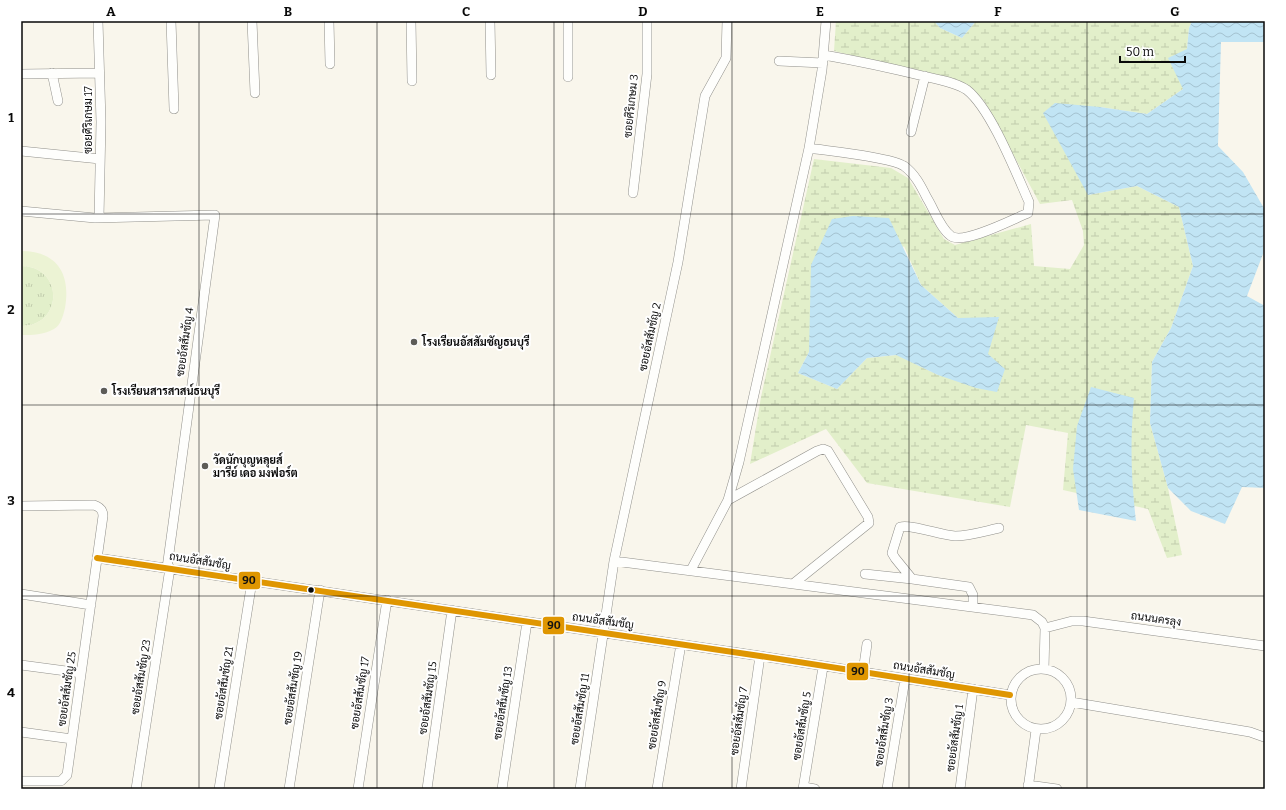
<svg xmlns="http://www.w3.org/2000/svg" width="1286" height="810" viewBox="0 0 1286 810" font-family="Bitter,Sarabun,serif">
	<defs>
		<pattern id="grass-tufts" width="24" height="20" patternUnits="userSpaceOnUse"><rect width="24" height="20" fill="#e2efca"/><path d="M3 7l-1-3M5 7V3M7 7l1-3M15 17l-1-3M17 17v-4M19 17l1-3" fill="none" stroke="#c1ccac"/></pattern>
		<pattern id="wetland-marsh" width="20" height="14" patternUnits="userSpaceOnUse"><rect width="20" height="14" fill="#e2efca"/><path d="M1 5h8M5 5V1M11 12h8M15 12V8" fill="none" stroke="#c1ccac"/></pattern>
		<pattern id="water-waves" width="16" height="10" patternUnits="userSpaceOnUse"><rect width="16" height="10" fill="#c1e4f4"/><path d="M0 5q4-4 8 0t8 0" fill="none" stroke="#a4c2d0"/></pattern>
	</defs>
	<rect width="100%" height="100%" fill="#f9f6ec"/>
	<path fill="url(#grass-tufts)" d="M 21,266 C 64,266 64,326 21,326 Z"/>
	<path fill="url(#wetland-marsh)" fill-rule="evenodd" d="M 836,21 L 934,21 L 940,28 L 962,38 L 976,21 L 1192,21 L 1189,28 L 1183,89 L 1147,114 L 1100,107 L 1088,195 L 1137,186 L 1179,207 L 1193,266 L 1171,328 L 1152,362 L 1150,423 L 1168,488 L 1182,555 L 1167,558 L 1148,509 L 1063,490 L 1068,433 L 1026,425 L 1010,507 L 867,483 L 826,429 L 750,464 L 761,397 L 814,159 L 891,168 L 908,178 L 944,239 L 955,245 L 1031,224 L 1034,266 L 1070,269 L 1084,245 L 1083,231 L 1072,200 L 1040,204 L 985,102 L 966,84 L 834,51 ZM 904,246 L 921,285 L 958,318 L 988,354 L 938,375 L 897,355 L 867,358 L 837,389 L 798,373 L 809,352 Z"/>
	<path fill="#ecf3d4" d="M 21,251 C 57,251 71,274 65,308 C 63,316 61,325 54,329 C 43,335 33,335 21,335 L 21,326 C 64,326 64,266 21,266 Z"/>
	<path fill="url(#water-waves)" d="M 934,21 L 976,21 L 962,38 L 940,28 Z
		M 1192,21 L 1265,21 L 1265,42 L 1221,42 L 1218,146 L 1243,172 L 1265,210 L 1263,254 L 1247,296 L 1265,306 L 1265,488 L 1242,487 L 1225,524 L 1191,511 L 1168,488 L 1150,423 L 1152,362 L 1171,328 L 1193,266 L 1179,207 L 1137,186 L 1088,195 L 1043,113 L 1055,103 L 1100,107 L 1147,114 L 1183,89 L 1168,58 L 1187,49 L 1189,28 Z
		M 853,216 L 889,218 L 921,285 L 958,318 L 999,317 L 988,354 L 1005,369 L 997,392 L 976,388 L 938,375 L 896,355 L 867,358 L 837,389 L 798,373 L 809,352 L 811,265 L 832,219 Z
		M 1091,387 L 1134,398 C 1130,439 1131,480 1136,521 L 1079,510 L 1073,469 L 1077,426 Z"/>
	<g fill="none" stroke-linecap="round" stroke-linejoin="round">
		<g stroke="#91908b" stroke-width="10">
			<path id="minor" d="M 98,21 L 101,122 L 99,218
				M 171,21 L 174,109
				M 252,21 L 255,93
				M 329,21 L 330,64
				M 411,21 L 412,81
				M 490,21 L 491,75
				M 568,21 L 568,77
				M 779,61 L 823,63
				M 52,73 L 58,101
				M 21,74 L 99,73
				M 911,132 L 925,76
				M 809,148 C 828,151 890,157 904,166 C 915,174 921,186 927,198 C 934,209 940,228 951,236 C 964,245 1013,219 1028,213 L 1029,202 C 1016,173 991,109 967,90 C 955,82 937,79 923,76 C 891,68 858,61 824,55
				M 21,151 L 100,159
				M 633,193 L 647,74 L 647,21
				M 21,211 L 95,218 L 215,215 L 167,568
				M 728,500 L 817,451 L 823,449 L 828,451 L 868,517 L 869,523 L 793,584
				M 21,506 L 94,505 C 100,507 103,510 103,516 L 67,775 L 61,781 L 21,781
				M 97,558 L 760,656 L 1010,695
				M 614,561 L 1033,615 L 1042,622 L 1045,628 L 1044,669
				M 691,570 L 728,500 L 739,462 L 809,148 L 822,70 L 826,21
				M 865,574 L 912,579
				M 21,594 L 91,605
				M 973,606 L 973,595 L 969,587 L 912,579 L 895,558 L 892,553 L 900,527 C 911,524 940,535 955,536 C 969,536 985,531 999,528
				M 1045,628 L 1072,621 L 1083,621 L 1265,646
				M 21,665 L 81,673
				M1011 699a30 30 0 1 1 60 0a30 30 0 1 1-60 0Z
				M 863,672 L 867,644
				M 1071,702 L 1250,732 L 1264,737
				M 21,732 L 72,739
				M 1028,785 L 1057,789
				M 804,787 L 815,789
				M 136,789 L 170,568
				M 219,789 L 252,581
				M 289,789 L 320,590
				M 358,789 L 387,600
				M 427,789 L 452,610
				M 502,789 L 527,622
				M 580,789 L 614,561 L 678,262 L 705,96 L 726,58 L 727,21
				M 657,789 L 681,644
				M 741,789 L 760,656
				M 803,789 L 823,667
				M 887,789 L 905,679
				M 960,789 L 973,689
				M 1028,789 L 1036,730"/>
		</g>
		<use href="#minor" stroke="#fefefc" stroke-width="9"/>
		<g stroke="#fff" stroke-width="9">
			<path id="bus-1" d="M 97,558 L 760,656 L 1010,695"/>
		</g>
		<use href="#bus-1" stroke="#df9601" stroke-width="6"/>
	</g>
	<path fill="none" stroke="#090909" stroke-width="1" stroke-opacity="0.55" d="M 199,21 L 199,789M 377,21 L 377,789M 554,21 L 554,789M 732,21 L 732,789M 909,21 L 909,789M 1087,21 L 1087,789M 21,214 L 1265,214M 21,405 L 1265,405M 21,596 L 1265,596"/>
	<g fill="#5d5c58" stroke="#fff" stroke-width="1.5">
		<circle cx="414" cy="342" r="4"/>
		<circle cx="104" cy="391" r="4"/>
		<circle cx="205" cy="466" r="4"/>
	</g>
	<circle fill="#090909" stroke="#fff" stroke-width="1.5" cx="311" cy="590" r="3.5"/>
	<g text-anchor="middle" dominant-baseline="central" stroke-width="4" stroke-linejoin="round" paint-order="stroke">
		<g font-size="11" fill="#090909" stroke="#fff">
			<text transform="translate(631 106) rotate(-84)">ซอยศิริเกษม 3</text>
			<text transform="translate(88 120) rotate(-90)">ซอยศิริเกษม 17</text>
			<text transform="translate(650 337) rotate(-78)">ซอยอัสสัมชัญ 2</text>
			<text transform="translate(185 342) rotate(-82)">ซอยอัสสัมชัญ 4</text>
			<text transform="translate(200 561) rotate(9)">ถนนอัสสัมชัญ</text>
			<text transform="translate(1156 619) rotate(8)">ถนนนครลุง</text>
			<text transform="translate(603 621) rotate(8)">ถนนอัสสัมชัญ</text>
			<text transform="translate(924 670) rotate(9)">ถนนอัสสัมชัญ</text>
			<text transform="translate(141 677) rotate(-81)">ซอยอัสสัมชัญ 23</text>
			<text transform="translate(224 683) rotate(-81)">ซอยอัสสัมชัญ 21</text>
			<text transform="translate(293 688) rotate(-81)">ซอยอัสสัมชัญ 19</text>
			<text transform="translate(67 689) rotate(-82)">ซอยอัสสัมชัญ 25</text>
			<text transform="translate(360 693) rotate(-81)">ซอยอัสสัมชัญ 17</text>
			<text transform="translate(428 698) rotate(-82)">ซอยอัสสัมชัญ 15</text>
			<text transform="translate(503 703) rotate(-81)">ซอยอัสสัมชัญ 13</text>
			<text transform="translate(580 709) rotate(-81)">ซอยอัสสัมชัญ 11</text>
			<text transform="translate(657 715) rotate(-81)">ซอยอัสสัมชัญ 9</text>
			<text transform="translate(739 721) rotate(-82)">ซอยอัสสัมชัญ 7</text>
			<text transform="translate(802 726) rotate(-81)">ซอยอัสสัมชัญ 5</text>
			<text transform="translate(884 732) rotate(-81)">ซอยอัสสัมชัญ 3</text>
			<text transform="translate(955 738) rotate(-82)">ซอยอัสสัมชัญ 1</text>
		</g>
		<g font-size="11" font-weight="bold" fill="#090909" stroke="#fff" text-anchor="start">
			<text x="422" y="342">โรงเรียนอัสสัมชัญธนบุรี</text>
			<text x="112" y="391">โรงเรียนสารสาสน์ธนบุรี</text>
			<text x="213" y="460">วัดนักบุญหลุยส์<tspan x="213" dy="13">มารีย์ เดอ มงฟอร์ต</tspan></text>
		</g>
	</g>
	<g stroke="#fff" stroke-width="1.5">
		<rect x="238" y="571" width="23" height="19" rx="4" fill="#df9601"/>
		<rect x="542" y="616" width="23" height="19" rx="4" fill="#df9601"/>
		<rect x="846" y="662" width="23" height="19" rx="4" fill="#df9601"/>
	</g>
	<g font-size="11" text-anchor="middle" font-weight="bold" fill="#111">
		<text x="249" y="584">90</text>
		<text x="554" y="629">90</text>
		<text x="858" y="675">90</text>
	</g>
	<rect width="1286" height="810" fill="none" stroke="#ffffff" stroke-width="44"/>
	<path d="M1120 56v6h65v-6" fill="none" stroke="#090909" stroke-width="2"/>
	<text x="1126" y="56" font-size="12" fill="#090909" stroke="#ffffff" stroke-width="3" paint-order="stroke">50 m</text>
	<rect x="22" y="22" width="1242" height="766" fill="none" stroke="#090909" stroke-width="1.5"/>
	<g font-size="13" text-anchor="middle" font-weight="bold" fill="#090909">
		<text x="111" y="16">A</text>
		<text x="288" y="16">B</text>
		<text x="466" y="16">C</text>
		<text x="643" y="16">D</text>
		<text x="820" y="16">E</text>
		<text x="998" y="16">F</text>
		<text x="1175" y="16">G</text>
		<text x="11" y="122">1</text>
		<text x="11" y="314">2</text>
		<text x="11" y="505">3</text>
		<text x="11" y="697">4</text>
	</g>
</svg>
